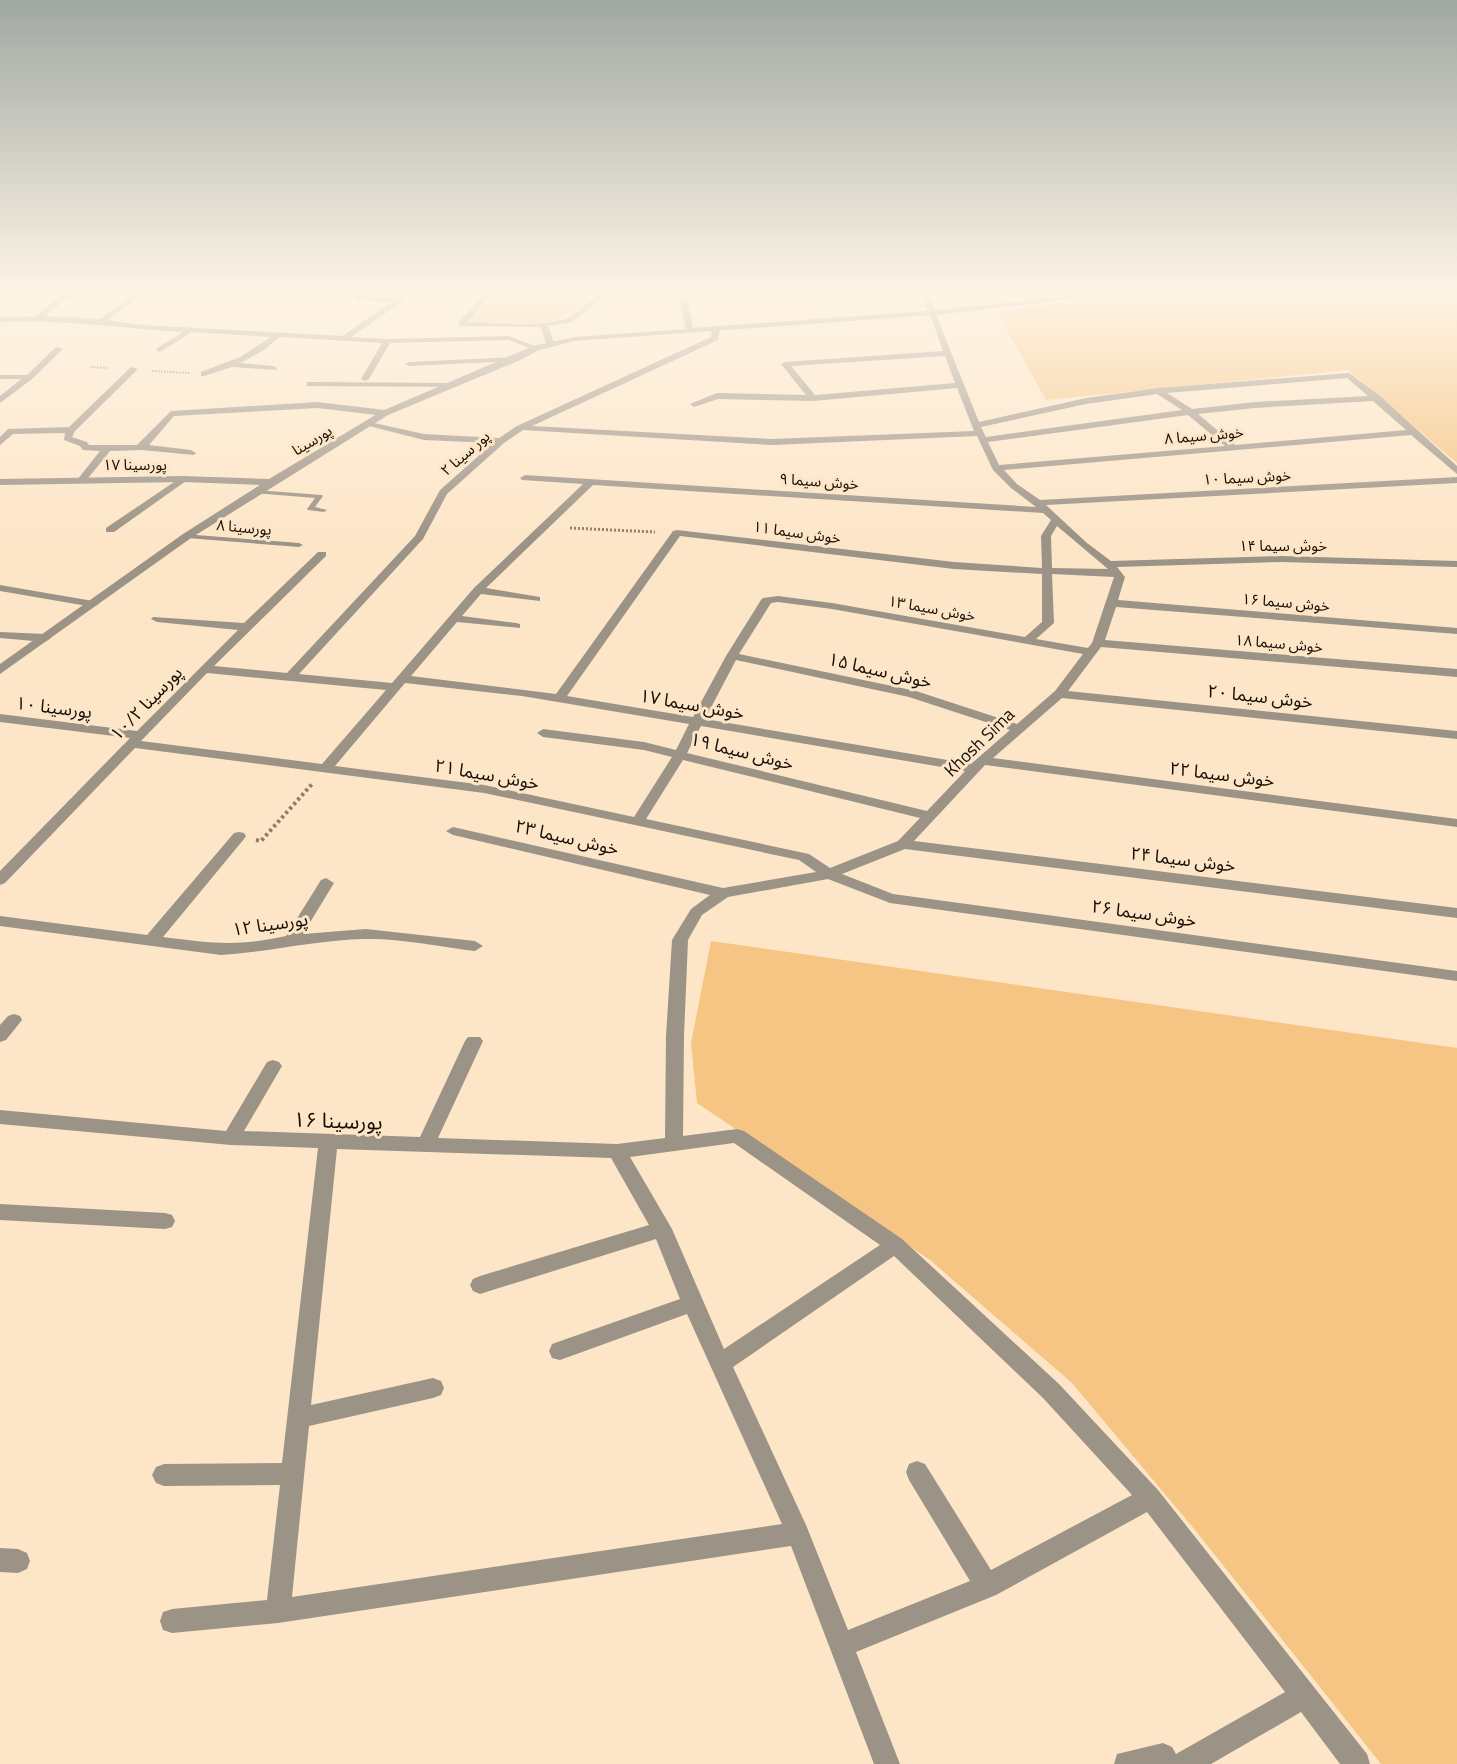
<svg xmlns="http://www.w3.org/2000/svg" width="1457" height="1764" viewBox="0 0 1457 1764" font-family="'Titillium Web','Noto Sans Arabic',sans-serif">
	<rect width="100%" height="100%" fill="#fde6c8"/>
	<path fill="#f6c583" d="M 499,291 L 600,291 L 557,321 L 532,324 L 470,321 Z
		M 1166,291 L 1457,291 L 1457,463 L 1348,370 L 1046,400 L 996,311 Z
		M 711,941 L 1457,1048 L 1457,1764 L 1381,1764 L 1195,1530 L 1072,1383 L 930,1260 L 697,1103 L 691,1043 Z"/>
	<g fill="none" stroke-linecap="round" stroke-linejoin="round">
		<path stroke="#8d7d69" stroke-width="2" stroke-dasharray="1.5 1.5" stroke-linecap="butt" d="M 91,367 L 109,368
			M 152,371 L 190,373"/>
		<path stroke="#8d7d69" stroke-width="3" stroke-dasharray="2 2" stroke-linecap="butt" d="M 570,528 L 655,532"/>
		<path stroke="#8d7d69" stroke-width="4" stroke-dasharray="3 3" stroke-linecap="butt" d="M 256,840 L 261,841 L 313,783"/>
		<path fill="#9c9387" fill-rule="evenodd" d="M 255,490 L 322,495 L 323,496 L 315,507 L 327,510 L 324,512 L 308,510 L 307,509 L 315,498 L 253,493 L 253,491 Z
			M 184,534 L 299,543 L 303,545 L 299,547 L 187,538 L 184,538 Z"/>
		<path fill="#9c9387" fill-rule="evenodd" d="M 0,291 L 6,291 L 0,294 Z
			M 75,291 L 86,291 L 66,299 L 45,316 L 100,319 L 138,291 L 146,291 L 108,320 L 142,325 L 343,336 L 391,302 L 357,300 L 354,296 L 397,298 L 401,291 L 408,291 L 402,302 L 351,337 L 387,339 L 509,336 L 540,348 L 536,350 L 508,340 L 390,343 L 369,379 L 365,381 L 361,379 L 382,343 L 280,337 L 264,350 L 240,363 L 273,366 L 277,368 L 276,370 L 232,367 L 204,376 L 201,376 L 201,372 L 240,357 L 271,337 L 192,332 L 160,352 L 156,350 L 157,348 L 183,332 C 120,328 64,319 0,322 L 0,318 L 36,316 L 60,295 Z
			M 487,291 L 494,291 L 468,322 C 496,322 539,328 565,319 C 582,312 594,291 612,291 L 572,322 L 548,326 L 554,343 L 550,345 L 546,343 L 541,327 L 459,326 L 459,322 Z
			M 1118,291 L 1141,291 L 936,315 L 979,422 L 1086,398 L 1159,388 L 1349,373 L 1380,396 L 1457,466 L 1457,474 L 1411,435 L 1004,470 L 1017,484 L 1040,500 L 1457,477 L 1457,483 L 1046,505 L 1087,543 L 1111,561 L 1281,556 L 1457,561 L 1457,567 L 1281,562 L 1117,567 L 1125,577 L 1118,600 L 1457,628 L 1457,634 L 1116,607 L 1105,640 L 1457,669 L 1457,677 L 1101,647 L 1068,691 L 1457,731 L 1457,739 L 1062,698 L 993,758 L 1457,819 L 1457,827 L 985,765 L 914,841 L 1457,908 L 1457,918 L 905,849 L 842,874 L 893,894 L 1457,971 L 1457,981 L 890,903 L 828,879 L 728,897 L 702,915 L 688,940 L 684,1036 L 683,1136 L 737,1129 L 744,1131 L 902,1239 L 1059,1384 L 1158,1490 L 1367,1754 L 1370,1764 L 1340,1764 L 1301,1712 L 1211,1764 L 1114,1764 L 1117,1754 L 1163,1743 L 1172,1747 L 1176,1754 L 1285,1692 L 1147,1512 L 996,1595 L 856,1652 L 900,1764 L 874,1764 L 791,1546 L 278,1623 L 172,1633 L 163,1630 L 160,1621 L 163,1612 L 172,1609 L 267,1600 L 280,1485 L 164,1486 L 156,1483 L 152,1475 L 156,1467 L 164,1464 L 282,1463 L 318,1148 L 231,1145 L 0,1124 L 0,1110 L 226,1131 L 267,1062 L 273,1060 L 279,1062 L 282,1066 L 244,1131 L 420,1137 L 465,1041 L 468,1037 L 480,1037 L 483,1041 L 438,1138 L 617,1144 L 665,1138 L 666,1036 L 672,940 L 691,909 L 710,895 L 453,835 L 446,831 L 453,827 L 723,888 L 816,872 L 799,860 L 484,793 L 135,748 L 5,883 L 0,885 L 0,871 L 130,738 L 0,722 L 0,714 L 137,731 L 238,630 L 157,622 L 151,619 L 153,617 L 244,623 L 318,552 L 326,552 L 326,556 L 214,666 L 287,673 L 415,536 L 440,490 L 493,443 L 424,440 L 365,425 L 365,421 L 424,434 L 499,438 L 517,426 L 711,337 L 712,328 L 716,326 L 720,328 L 718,340 L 532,426 L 772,439 L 974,431 L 957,388 L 813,401 L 718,399 L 694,407 L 690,404 L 717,393 L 806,395 L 781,364 L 785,362 L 943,351 L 929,311 ZM 945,356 L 955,383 L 815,395 L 791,366 ZM 1347,378 L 1368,396 L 1255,402 L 1192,409 L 1167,393 ZM 1157,394 L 1182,410 L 986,437 L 981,427 L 1086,404 ZM 1373,401 L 1406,430 L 1235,445 L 1198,414 L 1255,408 ZM 1188,415 L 1225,446 L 999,465 L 988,442 ZM 523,430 L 772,445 L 977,436 L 993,470 L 1011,488 L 1036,507 L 525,475 L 520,478 L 522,480 L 583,484 L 474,588 L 392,683 L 299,674 L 423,539 L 447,494 L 504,443 ZM 593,485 L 1043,513 L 1051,520 L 1041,536 L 1042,568 L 954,562 L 677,530 L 673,531 L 556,694 L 411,676 L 457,622 L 520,628 L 520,624 L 516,623 L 462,616 L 481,594 L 540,601 L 540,597 L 486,588 ZM 1057,526 L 1108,569 L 1052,568 L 1051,536 ZM 680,536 L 954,569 L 1042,574 L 1042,622 L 1025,637 L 832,603 L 778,596 L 763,598 L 761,600 L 726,656 L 693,717 L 567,696 ZM 1052,574 L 1114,577 L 1092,643 L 1088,648 L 1036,639 L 1054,623 ZM 778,602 L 832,609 L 1083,654 L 1055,691 L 1017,724 L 916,691 L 739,654 L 771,603 ZM 736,660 L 909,697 L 1010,730 L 971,764 L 705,719 ZM 207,673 L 386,690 L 322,764 L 141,741 ZM 405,683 L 522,696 L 689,724 L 676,750 L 644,742 L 543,729 L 537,733 L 543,737 L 644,750 L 672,757 L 634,817 L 484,785 L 335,766 ZM 701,726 L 965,771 L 927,811 L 687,753 ZM 683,760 L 920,818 L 898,841 L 830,868 L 809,854 L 646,819 ZM 734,1143 L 880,1245 L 724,1349 L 672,1229 L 630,1157 ZM 337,1149 L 611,1158 L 649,1225 L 480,1276 L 473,1279 L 470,1285 L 473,1291 L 480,1294 L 656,1239 L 680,1299 L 552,1344 L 549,1351 L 552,1358 L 560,1360 L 687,1314 L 782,1524 L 292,1597 L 309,1426 L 433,1398 L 441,1395 L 444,1388 L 441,1381 L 433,1378 L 311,1405 ZM 894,1256 L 1043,1398 L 1132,1495 L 991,1570 L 925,1464 L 917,1461 L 909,1464 L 906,1472 L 909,1480 L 970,1581 L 848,1630 L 806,1525 L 733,1367 Z
			M 56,347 L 63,349 L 32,379 L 0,403 L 0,396 L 21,379 L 0,379 L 0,375 L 27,375 Z
			M 515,357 L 518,357 L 518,361 L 409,366 L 405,364 L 409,362 Z
			M 131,367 L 138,369 L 75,431 L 72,437 L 87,442 L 89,445 L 137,445 L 171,411 L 317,402 L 385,410 L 389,413 L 385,416 L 317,408 L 174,416 L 149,445 L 191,450 L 196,453 L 194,455 L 142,450 L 110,451 L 85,482 L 82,483 L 77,480 L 100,451 L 83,450 L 80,446 L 64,440 L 65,433 L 13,434 L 0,445 L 0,437 L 8,429 L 69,427 Z
			M 310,382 L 454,383 L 458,385 L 454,387 L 307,386 L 307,382 Z
			M 183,476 L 188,479 L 186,481 L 114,532 L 106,532 L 106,528 Z
			M 0,585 L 93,601 L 99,604 L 93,607 L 0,591 Z
			M 0,632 L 45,634 L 51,638 L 45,642 L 0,638 Z
			M 239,832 L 244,833 L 246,836 L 244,839 L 163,937 C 211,943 237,947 286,936 L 321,880 L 326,878 L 334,883 L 303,934 L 366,929 L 475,941 L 483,946 L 475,951 C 441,947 398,938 364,939 C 316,940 269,952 221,955 L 0,926 L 0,916 L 147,935 L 234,833 Z
			M 14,1014 L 20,1016 L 22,1020 L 6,1040 L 0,1042 L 0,1025 L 8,1016 Z
			M 0,1204 L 165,1213 L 172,1215 L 175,1221 L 172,1227 L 165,1229 L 0,1220 Z
			M 0,1548 L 18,1549 L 27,1553 L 30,1561 L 27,1569 L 18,1573 L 0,1572 Z"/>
		<path fill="#9c9387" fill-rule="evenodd" d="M 688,291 L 695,291 L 688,301 L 693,328 L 928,311 L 921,291 L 928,291 L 936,313 L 932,315 L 575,341 L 539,350 L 518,361 L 388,415 L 191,538 L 0,674 L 0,664 L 183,534 L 260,485 L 183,482 L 0,485 L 0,479 L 183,476 L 269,479 L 382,411 L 533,346 L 575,337 L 686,329 L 680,301 Z"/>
	</g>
	<linearGradient id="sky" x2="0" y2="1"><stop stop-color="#a0a8a2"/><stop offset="0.54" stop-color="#fef4e6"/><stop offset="1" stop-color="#fef4e6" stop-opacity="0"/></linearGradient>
	<rect width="1457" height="538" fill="url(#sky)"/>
	<g text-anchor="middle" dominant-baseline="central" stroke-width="6" stroke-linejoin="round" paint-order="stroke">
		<g font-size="15" fill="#160e05" stroke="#fde6c8">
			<text transform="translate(1204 435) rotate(-5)">خوش سیما ۸</text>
			<text transform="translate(312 440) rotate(-31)">پورسینا</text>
			<text transform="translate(465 453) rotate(-41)">پور سینا ۲</text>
			<text x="135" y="464">پورسینا ۱۷</text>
			<text transform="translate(1247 477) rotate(-3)">خوش سیما ۱۰</text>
			<text transform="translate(819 481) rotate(4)">خوش سیما ۹</text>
			<text transform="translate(244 527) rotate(5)">پورسینا ۸</text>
			<text transform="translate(797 532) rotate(8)">خوش سیما ۱۱</text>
			<text x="1283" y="545">خوش سیما ۱۴</text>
			<text transform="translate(1286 602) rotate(5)">خوش سیما ۱۶</text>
			<text transform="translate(932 608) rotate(10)">خوش سیما ۱۳</text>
			<text transform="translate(1279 643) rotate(5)">خوش سیما ۱۸</text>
		</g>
		<g font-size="18" fill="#160e05" stroke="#fde6c8">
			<text transform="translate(880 670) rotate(13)">خوش سیما ۱۵</text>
			<text transform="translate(1260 696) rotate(6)">خوش سیما ۲۰</text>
			<text transform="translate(146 703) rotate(-46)">پورسینا ۱۰/۲</text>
			<text transform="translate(692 704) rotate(10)">خوش سیما ۱۷</text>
			<text transform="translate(54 707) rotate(7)">پورسینا ۱۰</text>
			<text transform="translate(979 742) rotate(-44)">Khosh Sima</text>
			<text transform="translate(742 751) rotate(14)">خوش سیما ۱۹</text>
			<text transform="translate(487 774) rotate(10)">خوش سیما ۲۱</text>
			<text transform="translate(1222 774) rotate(7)">خوش سیما ۲۲</text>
			<text transform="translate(567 837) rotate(13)">خوش سیما ۲۳</text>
			<text transform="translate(1183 859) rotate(7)">خوش سیما ۲۴</text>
			<text transform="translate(1144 913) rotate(8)">خوش سیما ۲۶</text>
			<text transform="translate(270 924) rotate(-8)">پورسینا ۱۲</text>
		</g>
		<g font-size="21" fill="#160e05" stroke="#fde6c8">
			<text transform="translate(338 1120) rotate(2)">پورسینا ۱۶</text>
		</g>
	</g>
</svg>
